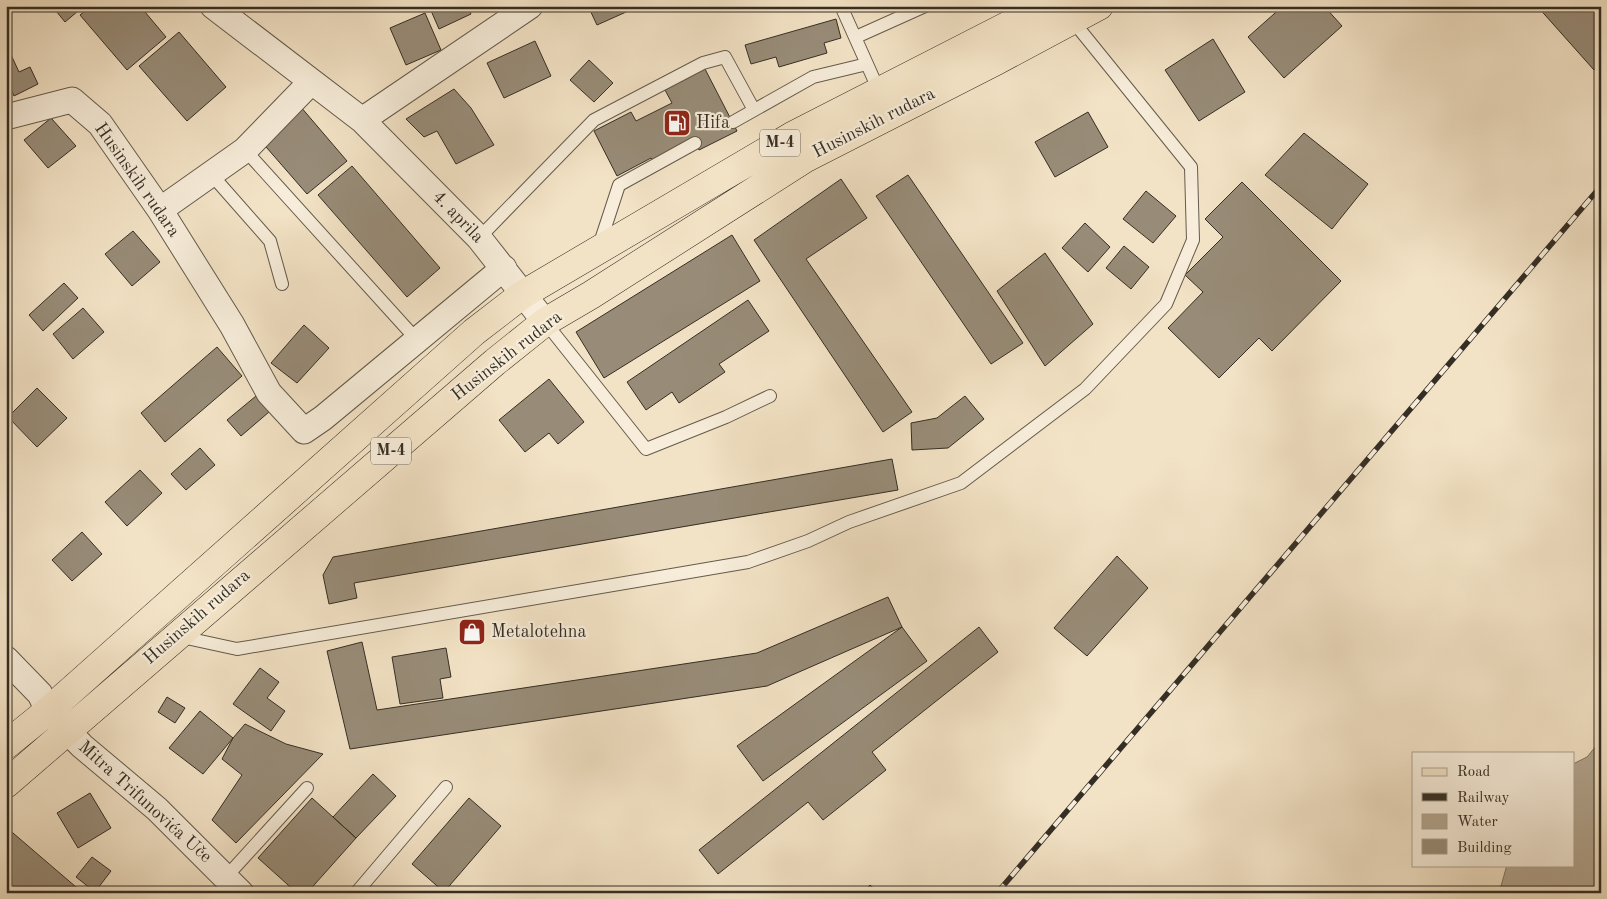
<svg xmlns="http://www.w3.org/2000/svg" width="1607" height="899" viewBox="0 0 1607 899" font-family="'Old Standard TT',serif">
	<rect width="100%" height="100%" fill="#f3e3c6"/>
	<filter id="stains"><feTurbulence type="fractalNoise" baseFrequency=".004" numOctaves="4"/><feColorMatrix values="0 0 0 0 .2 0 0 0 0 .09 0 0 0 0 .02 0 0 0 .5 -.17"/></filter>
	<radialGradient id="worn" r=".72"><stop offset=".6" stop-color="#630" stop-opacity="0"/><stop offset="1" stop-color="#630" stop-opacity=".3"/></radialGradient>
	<path fill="#b2a58f" stroke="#807564" d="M 1601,740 L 1601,893 L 1499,893 L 1507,865 L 1573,865 L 1573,764 L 1587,757 Z"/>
	<path fill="#988c78" stroke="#352e24" d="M 52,6 L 84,6 L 65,22 Z
		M 91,6 L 140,6 L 166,37 L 127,70 L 80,15 Z
		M 429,6 L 467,6 L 471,14 L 439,29 Z
		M 588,6 L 635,6 L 635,8 L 597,25 Z
		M 1283,6 L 1324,6 L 1342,26 L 1284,78 L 1248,37 Z
		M 1537,6 L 1601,6 L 1601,63 L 1594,70 Z
		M 425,13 L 441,50 L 406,65 L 390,28 Z
		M 836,19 L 841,38 L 824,43 L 827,53 L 779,67 L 776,57 L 751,64 L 745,45 Z
		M 179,32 L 226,87 L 187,121 L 139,66 Z
		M 1213,39 L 1245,92 L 1199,121 L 1165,70 Z
		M 535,41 L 551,76 L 504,98 L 487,63 Z
		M 6,44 L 19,72 L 30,67 L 38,84 L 14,96 L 11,89 L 6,91 Z
		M 589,60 L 613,83 L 594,102 L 570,80 Z
		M 705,69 L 737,131 L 699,150 L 694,141 L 654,162 L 651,158 L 617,176 L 594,131 L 631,112 L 636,121 L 672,103 L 665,90 Z
		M 454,89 L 471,108 L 494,145 L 456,164 L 437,131 L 424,137 L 406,119 Z
		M 300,106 L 347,161 L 307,194 L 260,140 Z
		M 1088,112 L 1108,147 L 1055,177 L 1035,142 Z
		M 51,118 L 76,146 L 48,168 L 24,140 Z
		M 1304,133 L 1368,184 L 1332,229 L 1265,175 Z
		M 352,166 L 440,268 L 407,297 L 318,195 Z
		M 908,175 L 1023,343 L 991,364 L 876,196 Z
		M 841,179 L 867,218 L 806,259 L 912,412 L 883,432 L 754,240 Z
		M 1242,182 L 1341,281 L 1272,351 L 1259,338 L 1219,378 L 1168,328 L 1203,292 L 1185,275 L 1223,237 L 1205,219 Z
		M 1146,191 L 1176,216 L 1153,243 L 1123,219 Z
		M 1085,223 L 1110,247 L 1088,272 L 1062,248 Z
		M 133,231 L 160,262 L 132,286 L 105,254 Z
		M 732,235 L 760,281 L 604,378 L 576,332 Z
		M 1124,246 L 1149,267 L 1131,289 L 1106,268 Z
		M 1045,253 L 1093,324 L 1045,366 L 997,291 Z
		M 64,283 L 78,298 L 43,331 L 29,315 Z
		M 748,300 L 769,331 L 719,364 L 725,372 L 679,403 L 672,392 L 646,410 L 627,382 Z
		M 83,308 L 104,332 L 73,359 L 53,334 Z
		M 304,325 L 329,348 L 297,383 L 271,363 Z
		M 217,347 L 242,376 L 165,442 L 141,413 Z
		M 549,379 L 584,422 L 558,444 L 549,433 L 525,452 L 499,420 Z
		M 37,388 L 67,418 L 37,447 L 8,417 Z
		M 256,396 L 269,412 L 241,436 L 227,420 Z
		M 965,396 L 984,419 L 948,448 L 912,450 L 911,423 L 937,418 Z
		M 200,448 L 215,465 L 186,490 L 171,474 Z
		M 892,459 L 898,490 L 354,583 L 357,598 L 329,604 L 323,575 L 333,557 Z
		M 140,470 L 162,493 L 127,526 L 105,502 Z
		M 82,532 L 102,554 L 72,581 L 52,560 Z
		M 1117,556 L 1148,588 L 1087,656 L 1054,628 Z
		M 888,597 L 902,627 L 767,686 L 350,749 L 327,651 L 362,642 L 377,710 L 757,653 Z
		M 902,627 L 927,661 L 763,781 L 737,746 Z
		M 979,627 L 998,652 L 872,752 L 886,770 L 823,820 L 808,802 L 718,874 L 699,850 Z
		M 446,648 L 451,677 L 440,679 L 443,698 L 400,704 L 392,657 Z
		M 260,668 L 279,682 L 267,698 L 285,711 L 271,731 L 233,704 Z
		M 167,697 L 185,708 L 175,723 L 158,712 Z
		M 200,711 L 233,738 L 203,774 L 169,748 Z
		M 245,724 L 286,744 L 323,754 L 236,843 L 212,820 L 242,775 L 222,759 L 233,738 Z
		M 373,774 L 396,796 L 356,838 L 333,817 Z
		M 90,793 L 111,828 L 78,848 L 57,813 Z
		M 312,798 L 356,838 L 307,893 L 297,893 L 258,858 Z
		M 469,798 L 501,826 L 444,892 L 412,864 Z
		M 6,827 L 83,893 L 6,893 Z
		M 92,857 L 111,871 L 95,892 L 76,877 Z
		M 870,885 L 879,893 L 862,893 Z"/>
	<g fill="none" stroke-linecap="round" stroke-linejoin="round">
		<g stroke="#645b4c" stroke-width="14">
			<path id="service" d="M 841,6 L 867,64
				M 856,37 L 925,6
				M 733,122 L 813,77 L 867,64 L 879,91
				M 245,150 L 417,340
				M 211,174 L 270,241 L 282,284
				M 479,238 L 594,120 L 703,63 L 725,57 L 754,110
				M 599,246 L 619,185 L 695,143
				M 545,322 L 646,449 L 726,417 L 770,396
				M 177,636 L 237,649 L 748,562 L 808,541 L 849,522 L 961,483 L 1085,389 L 1166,304 L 1193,240 L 1191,167 L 1072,20
				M 226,877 L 307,788
				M 356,893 L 446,787"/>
		</g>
		<g stroke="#645b4c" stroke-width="27">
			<path id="minor" d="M 213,6 L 362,120 L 479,238 L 545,322
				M 6,117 L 72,100 L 100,124 L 160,210 L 232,325 L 269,393 L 304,431 L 323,418 L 504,268
				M 362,120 L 530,6
				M 160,210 L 245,150 L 311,82
				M 6,659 L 40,694 L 48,711 L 82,746 L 157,809 L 241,893"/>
		</g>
		<g stroke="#352e24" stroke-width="29">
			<path id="primary" d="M 6,745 L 48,711 L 474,332 L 522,295 L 792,136 L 1046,6
				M 6,784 L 495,362 L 545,322 L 591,295 L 806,158 L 996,61 L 1099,6"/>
		</g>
		<use href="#service" stroke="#f7edda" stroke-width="12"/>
		<use href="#minor" stroke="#f7edda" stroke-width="25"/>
		<use href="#primary" stroke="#f3e3c6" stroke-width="28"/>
		<g stroke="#352e24" stroke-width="5.5">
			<path id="rail" d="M 997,893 L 1601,186"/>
		</g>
		<use href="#rail" stroke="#f7edda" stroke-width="4" stroke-dasharray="11" stroke-linecap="butt"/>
	</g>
	<defs>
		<g id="fuel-square" transform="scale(1.4375)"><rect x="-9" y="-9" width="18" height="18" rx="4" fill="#8f2418" stroke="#f7edda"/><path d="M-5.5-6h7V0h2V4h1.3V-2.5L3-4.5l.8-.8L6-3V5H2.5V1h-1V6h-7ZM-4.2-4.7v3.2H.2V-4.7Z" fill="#fff"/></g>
		<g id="shop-square" transform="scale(1.4375)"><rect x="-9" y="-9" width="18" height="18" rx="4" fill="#8f2418" stroke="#f7edda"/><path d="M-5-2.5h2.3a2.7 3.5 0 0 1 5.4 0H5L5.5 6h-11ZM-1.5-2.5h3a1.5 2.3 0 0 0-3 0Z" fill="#fff"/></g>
	</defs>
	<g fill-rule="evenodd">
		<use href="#fuel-square" x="677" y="123"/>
		<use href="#shop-square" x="472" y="632"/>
	</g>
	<g text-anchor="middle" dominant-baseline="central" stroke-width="4.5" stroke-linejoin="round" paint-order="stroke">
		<g fill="#f7edda" stroke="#6f675b" stroke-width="1">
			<rect x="760" y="129.5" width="40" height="27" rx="4"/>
			<rect x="371" y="437.5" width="40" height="27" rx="4"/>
		</g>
		<g font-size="16" font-weight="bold" fill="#352e24">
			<text x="780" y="143">M-4</text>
			<text x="391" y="451">M-4</text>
		</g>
		<g font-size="18" fill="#352e24" stroke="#f7edda" text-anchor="start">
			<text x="696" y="123">Hifa</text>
			<text x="491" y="632">Metalotehna</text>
		</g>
		<g font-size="18" fill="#352e24" stroke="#f7edda">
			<text transform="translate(874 123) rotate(-27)">Husinskih rudara</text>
			<text transform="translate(137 180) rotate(55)">Husinskih rudara</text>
			<text transform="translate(458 217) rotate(46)">4. aprila</text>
			<text transform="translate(507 356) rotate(-38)">Husinskih rudara</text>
			<text transform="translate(197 617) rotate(-41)">Husinskih rudara</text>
			<text transform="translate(145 802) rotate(42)">Mitra Trifunovića Uče</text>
		</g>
	</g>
	<rect width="1607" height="899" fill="none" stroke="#f3e3c6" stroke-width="25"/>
	<rect x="8" y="8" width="1592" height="884" fill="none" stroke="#352e24" stroke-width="2.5"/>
	<rect x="12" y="12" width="1582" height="874" fill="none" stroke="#352e24"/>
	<rect x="1412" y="752" width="162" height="115" fill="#f7edda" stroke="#a9a191"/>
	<rect x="1422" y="768" width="25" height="8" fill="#f3e3c6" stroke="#a9a191"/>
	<text x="1457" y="776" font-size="15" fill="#352e24">Road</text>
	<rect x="1422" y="793" width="25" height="8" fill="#352e24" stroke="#a9a191"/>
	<text x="1457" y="802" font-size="15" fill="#352e24">Railway</text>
	<rect x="1422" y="814" width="25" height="15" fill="#b2a58f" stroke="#a9a191"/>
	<text x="1457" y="826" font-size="15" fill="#352e24">Water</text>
	<rect x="1422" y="839" width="25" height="15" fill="#988c78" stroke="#a9a191"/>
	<text x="1457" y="852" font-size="15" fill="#352e24">Building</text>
	<rect width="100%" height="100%" filter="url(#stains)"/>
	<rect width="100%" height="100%" fill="url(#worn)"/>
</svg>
